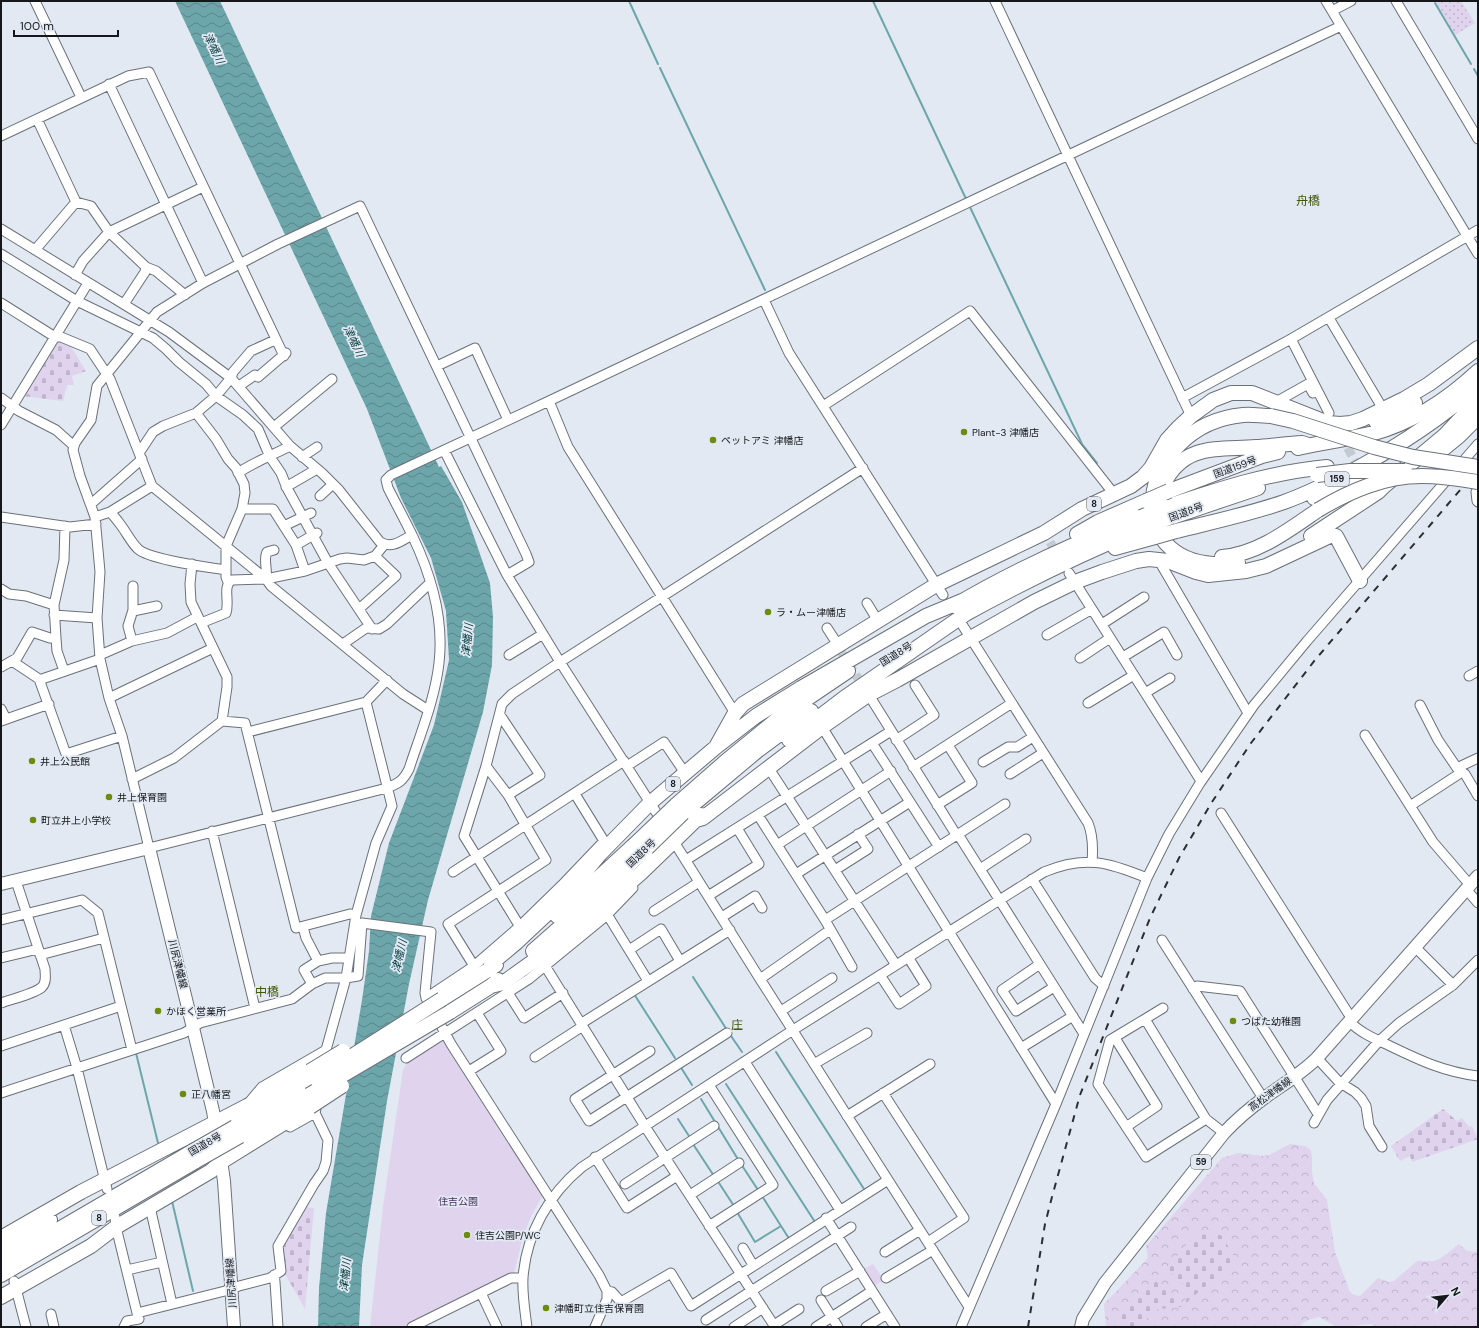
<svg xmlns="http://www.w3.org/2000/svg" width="1479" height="1328" viewBox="0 0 1479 1328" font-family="'DM Sans','Noto Sans JP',sans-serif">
	<defs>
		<pattern id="grass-dots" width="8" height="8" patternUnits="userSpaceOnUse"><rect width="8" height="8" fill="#e0d3ee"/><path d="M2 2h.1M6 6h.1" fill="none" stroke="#bfb4cc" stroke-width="1.8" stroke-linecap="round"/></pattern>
		<pattern id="forest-crowns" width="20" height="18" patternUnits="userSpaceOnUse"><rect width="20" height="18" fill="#e0d3ee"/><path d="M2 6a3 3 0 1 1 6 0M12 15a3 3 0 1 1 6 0" fill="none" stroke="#bfb4cc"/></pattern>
		<pattern id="cemetery-stones" width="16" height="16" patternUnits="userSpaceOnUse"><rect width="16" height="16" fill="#e0d3ee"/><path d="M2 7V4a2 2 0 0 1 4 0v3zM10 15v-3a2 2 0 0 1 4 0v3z" fill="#bfb4cc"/></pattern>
		<pattern id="water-waves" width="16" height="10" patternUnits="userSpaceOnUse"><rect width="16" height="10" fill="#6ca6ab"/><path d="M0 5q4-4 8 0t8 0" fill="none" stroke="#58868a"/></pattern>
	</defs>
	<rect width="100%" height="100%" fill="#e2e9f2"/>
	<path fill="url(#grass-dots)" d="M 1438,1 L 1461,1 L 1475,23 L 1455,35 L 1436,2 Z"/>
	<path fill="url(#forest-crowns)" d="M 1290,1144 L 1305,1146 L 1310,1149 L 1312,1155 L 1312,1172 L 1314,1183 L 1327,1200 L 1335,1252 L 1350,1292 L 1354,1295 L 1360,1296 L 1378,1278 L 1388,1282 L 1394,1281 L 1417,1261 C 1423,1260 1428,1262 1434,1261 C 1442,1259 1452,1249 1459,1244 L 1467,1251 L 1478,1252 L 1478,1327 L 1374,1327 L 1372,1324 L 1337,1327 L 1319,1317 L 1308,1320 L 1302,1324 L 1300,1327 L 1106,1327 L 1104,1304 L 1148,1258 L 1146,1246 L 1222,1158 L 1238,1153 L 1264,1156 L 1269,1155 Z"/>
	<path fill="url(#cemetery-stones)" d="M 59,338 L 68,342 L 86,371 L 72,376 L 74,385 L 67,385 L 63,401 L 22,396 Z
		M 1443,1109 L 1457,1121 L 1462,1118 L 1469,1127 L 1472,1126 L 1478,1139 L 1412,1162 L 1410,1156 L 1400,1161 L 1391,1146 Z
		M 304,1207 L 314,1208 L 305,1309 L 285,1274 L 282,1249 Z
		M 1218,1234 L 1222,1236 L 1236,1260 L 1181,1307 L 1158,1309 L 1142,1323 L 1131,1327 L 1124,1327 L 1120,1319 L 1123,1313 L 1156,1281 L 1181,1304 L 1192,1292 L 1167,1269 L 1194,1235 Z"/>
	<path fill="#e0d3ee" d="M 445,1038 L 543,1195 L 531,1216 L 522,1240 L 514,1274 L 404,1327 L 370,1327 L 383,1207 L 403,1070 L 408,1060 Z
		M 873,1264 L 884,1280 L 873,1287 L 862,1270 Z"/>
	<path fill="url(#water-waves)" d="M 175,1 L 220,1 L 439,467 L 441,466 L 462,502 L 490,583 L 493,617 L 492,665 L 483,712 L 428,900 L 409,984 L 387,1101 L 362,1265 L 359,1327 L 318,1327 L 319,1288 L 326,1213 L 362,1000 L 369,951 L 371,916 L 389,843 L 434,725 L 449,660 L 446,611 L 431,558 L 401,498 L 367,409 Z"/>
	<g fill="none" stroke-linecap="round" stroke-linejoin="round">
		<path stroke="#6ca6ab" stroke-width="2" d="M 629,1 L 658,64
			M 873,1 L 967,201
			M 1337,3 L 1341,1
			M 1435,3 L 1471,64
			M 660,68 L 765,290
			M 1474,69 L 1478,76
			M 969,205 L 1082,444 L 1097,463
			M 693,977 L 727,1030
			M 634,994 L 675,1058
			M 729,1033 L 742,1052
			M 776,1052 L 864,1189
			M 136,1053 L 158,1143
			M 680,1066 L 692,1085
			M 726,1084 L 815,1222
			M 701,1099 L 739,1161
			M 678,1119 L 689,1136
			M 693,1144 L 714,1176
			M 741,1164 L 758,1190
			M 719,1183 L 734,1206
			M 762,1196 L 788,1237
			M 172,1201 L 193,1291
			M 737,1212 L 755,1242 L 781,1226"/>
		<path stroke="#c3cad2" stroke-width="9" stroke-dasharray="9 4.5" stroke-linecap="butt" d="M 1341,436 L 1361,472
			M 1050,542 L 1058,556
			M 841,652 L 865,689"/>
		<g stroke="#6b7179" stroke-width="11">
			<path id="minor" d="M 35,1 L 81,97
				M 995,1 L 1191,416
				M 1326,1 L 1478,254
				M 1396,1 L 1478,139
				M 1332,11 L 1351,1
				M 109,84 L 203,283
				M 1,136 L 128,76 L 149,72 L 284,356
				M 76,202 L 91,206 L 109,232 L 146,267 L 145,272 L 124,304
				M 1,229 L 169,332 L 231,378 L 290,446 L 322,473 L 339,490 L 380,542 C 392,549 401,541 412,535
				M 35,250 L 76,202 L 37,119
				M 1,254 L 77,301 L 153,338 L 166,349 L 179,362 L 206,384 L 216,396 L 243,415 L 258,429 L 270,457 L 281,473 L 287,488 L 328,563 L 372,629
				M 146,267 L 156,271 L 185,295
				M 75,275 L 83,261 L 109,232 L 203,187
				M 764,300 L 789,353 L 943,595
				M 1,303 L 55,337 L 61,337 L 90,349 L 110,379 L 152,486 L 266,579 L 271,586 L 403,694 L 428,710
				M 1329,318 L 1383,409
				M 1291,339 L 1329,413
				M 437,366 L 475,348 L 508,420
				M 239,386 L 255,375 L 258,377 L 286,353
				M 1,398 L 19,411 L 56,430 L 74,446
				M 1182,398 L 1291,339 L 1478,230
				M 549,401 L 1341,26
				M 1276,402 L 1308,384 L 1313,393
				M 823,406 L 970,311 L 1114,494
				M 196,413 L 216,439 L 228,459 L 236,468 L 244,484 L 245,493 L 242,509 L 226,546 L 226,577 L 228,582
				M 1,425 L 88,283
				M 274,427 L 332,379
				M 444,450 L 507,575 L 560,662 L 663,823
				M 139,453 L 153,432 L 163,426 L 196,413 L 216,396 L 231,378 L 233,372 L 251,351 L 275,340
				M 302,457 L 317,447
				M 238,473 C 254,462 273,455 290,446
				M 286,487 L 317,469
				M 1478,489 L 1476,492 L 1477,501 L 1478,502
				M 320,496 L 333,484
				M 91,504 L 142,459
				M 242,509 L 273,509 L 296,545 L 305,571
				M 110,512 L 152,486
				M 1,517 L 70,527 L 96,524
				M 95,517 L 110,512 C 114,516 117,520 120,524 C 127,533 130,541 138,549 C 150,560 208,567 226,570
				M 284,526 L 311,513
				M 296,545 L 317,533
				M 1163,560 L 1162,566 L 1248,713
				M 1069,573 L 1201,781
				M 507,575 L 529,562 L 526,554 L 360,206 L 278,244 L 203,283 L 157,312 L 97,386 L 91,420 L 75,443 L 73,450 L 80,476 L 95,517 L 100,572 L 97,618 L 100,659 L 109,698 L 122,736 L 149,848 L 387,788 C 399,783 403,781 409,769 C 420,735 435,699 439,663 C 444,620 431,575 413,537 C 405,520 396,504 388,488 L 386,480 L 391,475 L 549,401 L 568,447 L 735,713
				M 266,579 C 268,570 263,559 267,552 L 274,550
				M 1,589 L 9,594 L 26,596 L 54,605
				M 867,603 L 878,621
				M 359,609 L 396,576 L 375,556
				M 133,611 L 157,606
				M 54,615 L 97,618
				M 201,623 L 226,613 C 230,601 222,586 232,580 L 266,579 L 305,571 L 340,559 L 347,558 L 364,560 L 375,556 L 384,545
				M 1102,624 L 1144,597
				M 963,626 L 1088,823 C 1093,835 1093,850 1092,862
				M 827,628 L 838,645
				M 1047,635 L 1092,609
				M 56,638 L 57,651 L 64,671
				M 132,641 L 128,626 L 133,610 L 133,586
				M 343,644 L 366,628 L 379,629 L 387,624 L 430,583
				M 100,655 L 132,641 L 167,633 L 197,617
				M 509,655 L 543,634
				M 1123,657 L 1164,632 L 1177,655
				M 1080,658 L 1110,638
				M 12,661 L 39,679 L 66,754 L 122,736
				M 1,667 L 17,658 L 32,632 L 50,638 L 56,638 L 54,605 L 64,560 L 65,526
				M 1469,676 L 1478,671
				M 39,679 L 42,679 L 100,659
				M 867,692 L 957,836 L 961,839 L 1084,1034
				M 1145,693 L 1170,678
				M 109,698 L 213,648
				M 1088,703 L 1134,675
				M 1420,705 L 1438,740 L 1457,768 L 1465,774 L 1478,796
				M 1,709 L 6,719
				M 500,715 L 540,775 L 508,795
				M 1,721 L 49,704
				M 222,721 L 245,723 L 296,928 L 350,914 L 356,915
				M 822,727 L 1056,1104
				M 248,732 L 366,702
				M 1365,735 L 1433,842 L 1470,885
				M 896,740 L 934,715 L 915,685
				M 872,743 L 939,847
				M 983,762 L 1008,747 L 1017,747 L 1033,737
				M 627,766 L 664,742 L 685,773
				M 768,767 L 896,965
				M 913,767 L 1012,703
				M 1010,774 L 1043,753
				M 132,779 L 174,758 L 222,721 L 227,687 L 227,677 L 191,602 L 190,584 L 192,564
				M 575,794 L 604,841
				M 937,805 L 972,783 L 948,745
				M 1410,806 L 1462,772 L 1461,766 L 1478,758
				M 1221,813 L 1348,1013 L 1352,1018
				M 758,815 L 825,920 L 852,967
				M 212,831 L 255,1008
				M 671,837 L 760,979 L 969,1307
				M 777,845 L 891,771
				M 686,860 L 891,731
				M 980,869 L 1026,839
				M 835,870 L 868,849 L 858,834
				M 453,872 L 624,761
				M 796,874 L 910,802
				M 1032,879 L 1095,978 L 1104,986
				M 1466,889 L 1478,903
				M 708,896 L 759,864 L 737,828
				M 654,911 L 699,882
				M 606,916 L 610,919 L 648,981
				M 722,917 L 755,896 L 762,908
				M 1,920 L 82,900 L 98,913 L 132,1050
				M 825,920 L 1005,804
				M 303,927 L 306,938 L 318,961 L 304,970 L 312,984
				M 522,930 L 464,836 L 486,766 L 502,704 L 512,694 L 560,662 L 863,468
				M 1162,940 L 1263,1098
				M 1415,947 L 1453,985
				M 629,950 L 661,929 L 680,961
				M 40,955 L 104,938
				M 1,958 L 38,949
				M 318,961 L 332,958 L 349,958
				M 542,961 L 648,1131 L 775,1327
				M 1040,964 L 1002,990 L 1016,1011 L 1054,987
				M 474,966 L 448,924 L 546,860 L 508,795 L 486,766
				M 880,975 L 899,1004 L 926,986 L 908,957
				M 760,979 L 830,930
				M 1193,989 L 1197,986 L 1240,991 L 1318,1114
				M 508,993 L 524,1018 L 563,993
				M 426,998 L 474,966 L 520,926 L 562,885 L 604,841 L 606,843
				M 1,1003 C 11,999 35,994 42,987 C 47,982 45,975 45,969 L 16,881
				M 781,1011 L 832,978
				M 1145,1019 L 1163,1008
				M 1349,1021 C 1359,1032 1375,1039 1388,1045 C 1419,1060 1444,1072 1478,1076
				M 582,1023 L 730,930
				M 64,1025 L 77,1068 L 107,1189
				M 1115,1038 L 1157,1106 L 1126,1127
				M 1,1046 L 121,1006
				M 1021,1048 L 1073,1016
				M 650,1051 L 575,1099 L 589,1121 L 727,1033
				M 535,1057 L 583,1026
				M 406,1058 L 529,979 L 606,916 L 633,888
				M 1317,1058 L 1339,1082 L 1355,1092 L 1361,1098 L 1366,1106 L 1369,1126 L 1382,1147
				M 745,1062 L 840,1210
				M 814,1064 L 867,1033
				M 323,1065 L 326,1050 L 346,978 L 356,915 L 376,843 L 392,806 L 366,702 L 387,680
				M 469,1071 L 501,1051 L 477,1013
				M 709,1085 L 773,1185 L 709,1226
				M 1,1093 L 184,1033 L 200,1023 L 292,999 L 312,984 L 325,978 L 346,978 L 358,976 L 362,923 L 431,932 L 425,993 L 426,998 L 451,1044 L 599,1275 L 607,1291 L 607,1299 L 595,1327
				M 883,1093 L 964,1218 L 928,1242
				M 251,1100 L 262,1087 L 326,1050
				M 847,1116 L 930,1064
				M 1206,1119 L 1146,1157 L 1098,1084 L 1110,1040 L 1145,1019 L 1206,1119 L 1224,1133
				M 1314,1123 L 1327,1100 L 1379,1041 L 1399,1023 L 1453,985 L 1478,960
				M 290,1127 L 315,1113
				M 595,1157 L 627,1208 L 677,1176
				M 625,1184 L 714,1126
				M 690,1195 L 739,1163
				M 150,1207 L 172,1304
				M 115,1217 L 116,1227 L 137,1313 L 225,1291 L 239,1286 L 270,1278 L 281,1271 L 278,1246 L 314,1184 L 323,1171 L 326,1162 L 328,1140 L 315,1113 L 318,1099
				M 826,1218 L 895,1327
				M 743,1248 L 753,1265
				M 885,1252 L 920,1230
				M 127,1270 L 162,1262
				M 274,1275 L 275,1282 L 278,1327
				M 886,1278 L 933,1250
				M 14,1281 L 26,1327
				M 607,1291 L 612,1292 L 621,1302 L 671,1273 L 691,1306 L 888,1180
				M 826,1291 L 860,1271
				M 481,1293 L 497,1327
				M 821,1300 L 838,1327
				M 51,1314 L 54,1327
				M 706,1320 L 851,1227
				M 774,1325 L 799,1309
				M 124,1327 L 127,1321 L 139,1319 L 137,1313
				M 412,1327 L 511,1278 L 523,1278
				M 527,1327 C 525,1311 522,1294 523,1278 C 526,1234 549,1194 582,1167 L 793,1030 L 1044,872 C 1085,855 1108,862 1147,878
				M 734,1327 L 763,1308
				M 816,1327 L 872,1291
				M 866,1327 L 887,1314
				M 961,1327 L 1056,1104 L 1147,878 L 1169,834 L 1200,783 L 1254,705 L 1307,641 L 1478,444"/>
		</g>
		<g stroke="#6b7179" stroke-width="14">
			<path id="major" d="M 1,884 L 149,848 L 193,1028 L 213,1111 L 216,1130
				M 220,1154 L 224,1181 L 234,1327
				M 1081,1327 L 1083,1319 L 1105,1283 L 1224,1133 C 1236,1120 1249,1109 1264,1098 C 1282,1085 1301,1074 1317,1058 L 1478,876"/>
		</g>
		<g stroke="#6b7179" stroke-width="16">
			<path id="highway" d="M 1376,422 L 1396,413 L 1415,403
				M 1298,448 C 1323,442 1349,439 1374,433 C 1414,422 1448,399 1478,371
				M 1437,454 L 1459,436 L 1478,417
				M 1163,485 C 1184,443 1216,450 1256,447 C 1271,446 1287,444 1302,443 L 1308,445
				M 1169,491 L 1262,456 L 1278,452
				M 1314,498 L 1343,488 L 1377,469
				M 1166,507 C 1219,489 1271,472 1327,467
				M 1169,518 L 1258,488
				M 1176,531 C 1212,522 1250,514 1284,502 C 1309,493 1333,481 1356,469 C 1400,445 1441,419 1478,385
				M 1077,534 L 1098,522 L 1146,501
				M 1311,536 L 1378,492 L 1384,486 L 1444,436 L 1478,400
				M 1115,548 L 1155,537
				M 1222,557 C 1258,554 1289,530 1318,510
				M 1238,563 C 1111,578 1136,425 1243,415 C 1252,414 1262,416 1271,416
				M 954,606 C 1013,571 1077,542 1141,517
				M 960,617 C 1021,583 1085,552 1150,525
				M 789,740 L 844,698 L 967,613
				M 716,747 L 735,713 L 743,704 L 936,585 L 1044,533 L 1082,509 L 1131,486 L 1143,477 L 1151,468 L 1167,440 L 1178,428 L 1191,416 L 1213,400 L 1231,393 L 1252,393 L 1328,423 L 1340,424 L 1351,423 L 1363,419 L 1404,399 L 1429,384 L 1478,348
				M 676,805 L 725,762 L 780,717 L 848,671
				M 683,813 L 757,751 L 811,711
				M 696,820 L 703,818 L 822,727 L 868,695 L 897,680 L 1034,602 L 1075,582 L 1102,572 L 1136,561 L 1149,559 L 1168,561 L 1196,572 L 1208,575 L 1246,571 L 1266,566 L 1332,535 L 1336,536 L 1360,581
				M 557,916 L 633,846
				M 533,951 L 601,891 L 647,848
				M 489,970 L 492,963 L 517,942 L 549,912 L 569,891 L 600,854 L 650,803 L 716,747 L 756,716 L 801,688 L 926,616 L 962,601
				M 491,986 L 503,983 L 570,935 L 641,873 L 701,815
				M 442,999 L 496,965
				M 450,1012 L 491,986 L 498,980
				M 235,1127 L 316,1079
				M 240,1136 L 309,1095
				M 1,1238 L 81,1192 L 247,1106 L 310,1071
				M 3,1252 L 50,1220
				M 1,1263 L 193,1151
				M 1,1275 L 196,1161
				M 1,1297 L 91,1246 L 116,1227 L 211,1171 L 221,1162 L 310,1107"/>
		</g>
		<use href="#minor" stroke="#fff" stroke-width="9"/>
		<use href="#major" stroke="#fff" stroke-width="12"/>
		<use href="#highway" stroke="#fff" stroke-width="14"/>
		<path stroke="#2c2e32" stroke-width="2" stroke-dasharray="7 7" stroke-linecap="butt" d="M 1028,1327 L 1045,1224 L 1052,1197 L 1080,1095 L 1150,918 L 1179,858 L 1212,802 L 1251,743 L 1315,660 L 1478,469"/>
		<g stroke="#6b7179" stroke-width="16" stroke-linecap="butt">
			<path id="highway-bridge" d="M 1271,416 L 1293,421 L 1374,447 L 1413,457 L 1478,467
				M 1317,475 L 1350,471 L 1405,471
				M 1146,501 L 1169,491
				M 1318,510 C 1350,491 1384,476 1422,476 C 1441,476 1460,479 1478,482
				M 1141,517 L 1166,507
				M 1150,525 L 1169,518
				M 1155,537 L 1176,531
				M 633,846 L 676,805
				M 647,848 L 683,813
				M 310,1071 L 343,1051
				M 316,1079 L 442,999
				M 309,1095 L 450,1012
				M 310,1107 L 342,1086
				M 193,1151 L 235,1127
				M 196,1161 L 240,1136"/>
		</g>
		<use href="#highway-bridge" stroke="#fff" stroke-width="14"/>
	</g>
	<g fill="#6d8c0d" stroke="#e2e9f2" stroke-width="1.5">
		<circle cx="964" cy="432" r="4"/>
		<circle cx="713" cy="440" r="4"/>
		<circle cx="768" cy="612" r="4"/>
		<circle cx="32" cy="761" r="4"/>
		<circle cx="109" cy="797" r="4"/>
		<circle cx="33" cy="820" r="4"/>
		<circle cx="158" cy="1011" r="4"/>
		<circle cx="1233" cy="1021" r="4"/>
		<circle cx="183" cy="1094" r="4"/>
		<circle cx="467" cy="1235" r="4"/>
		<circle cx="546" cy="1308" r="4"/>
	</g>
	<g text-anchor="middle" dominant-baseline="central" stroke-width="3.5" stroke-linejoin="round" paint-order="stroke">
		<g fill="#e2e9f2" stroke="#52565b" stroke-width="1">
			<rect x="1325" y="472" width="24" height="14" rx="3"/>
			<rect x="1087" y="497" width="14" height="14" rx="3"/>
			<rect x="666" y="777" width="14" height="14" rx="3"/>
			<rect x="1191" y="1155" width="20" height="14" rx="3"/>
			<rect x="92" y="1211" width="14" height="14" rx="3"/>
		</g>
		<g font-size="9" font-weight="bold" fill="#15171a">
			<text x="1337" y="479">159</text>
			<text x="1094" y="504">8</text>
			<text x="673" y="784">8</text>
			<text x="1201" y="1162">59</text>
			<text x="99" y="1218">8</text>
		</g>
		<g font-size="10" fill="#15171a" stroke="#e2e9f2" text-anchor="start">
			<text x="972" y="432">Plant-3 津幡店</text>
			<text x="721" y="440">ペットアミ 津幡店</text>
			<text x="776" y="612">ラ・ムー津幡店</text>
			<text x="40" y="761">井上公民館</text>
			<text x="117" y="797">井上保育園</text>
			<text x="41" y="820">町立井上小学校</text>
			<text x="166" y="1011">かほく営業所</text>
			<text x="1241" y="1021">つばた幼稚園</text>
			<text x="191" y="1094">正八幡宮</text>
			<text x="475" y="1235">住吉公園P/WC</text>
			<text x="554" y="1308">津幡町立住吉保育園</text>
		</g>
		<g font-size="10" fill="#15171a" stroke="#e2e9f2">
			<text transform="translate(1235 467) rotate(-20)">国道159号</text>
			<text transform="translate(1186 512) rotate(-20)">国道8号</text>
			<text transform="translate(896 654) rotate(-32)">国道8号</text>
			<text transform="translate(641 853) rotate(-44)">国道8号</text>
			<text transform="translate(178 964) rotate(76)">川尻津幡線</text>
			<text transform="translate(1270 1094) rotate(-36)">高松津幡線</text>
			<text transform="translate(205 1144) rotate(-30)">国道8号</text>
			<text transform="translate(231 1283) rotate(-94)">川尻津幡線</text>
		</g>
		<g font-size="10" fill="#4a2e61" stroke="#e2e9f2">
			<text x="458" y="1201">住吉公園</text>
		</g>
		<g font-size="11" font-style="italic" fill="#063f43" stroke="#e2e9f2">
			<text transform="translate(214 48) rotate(64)">津幡川</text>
			<text transform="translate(354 341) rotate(64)">津幡川</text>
			<text transform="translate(467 640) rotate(-84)">津幡川</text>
			<text transform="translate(399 956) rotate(-77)">津幡川</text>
			<text transform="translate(345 1275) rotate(-84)">津幡川</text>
		</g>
		<g font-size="12" fill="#435709" stroke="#e2e9f2">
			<text x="1308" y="201">舟橋</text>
			<text x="267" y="992">中橋</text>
			<text x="737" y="1025">庄</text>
		</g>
	</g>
	<rect width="1479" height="1328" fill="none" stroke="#15171a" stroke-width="4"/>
	<g transform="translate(1447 1296) rotate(62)" stroke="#e2e9f2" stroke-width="3" paint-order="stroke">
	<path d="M0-3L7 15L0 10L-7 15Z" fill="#15171a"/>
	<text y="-6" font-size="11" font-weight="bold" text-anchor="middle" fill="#15171a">N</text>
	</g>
	<path d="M14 30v6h104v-6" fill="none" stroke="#15171a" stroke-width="2"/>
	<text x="20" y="30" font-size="12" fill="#15171a" stroke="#e2e9f2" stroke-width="3" paint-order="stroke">100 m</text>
</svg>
